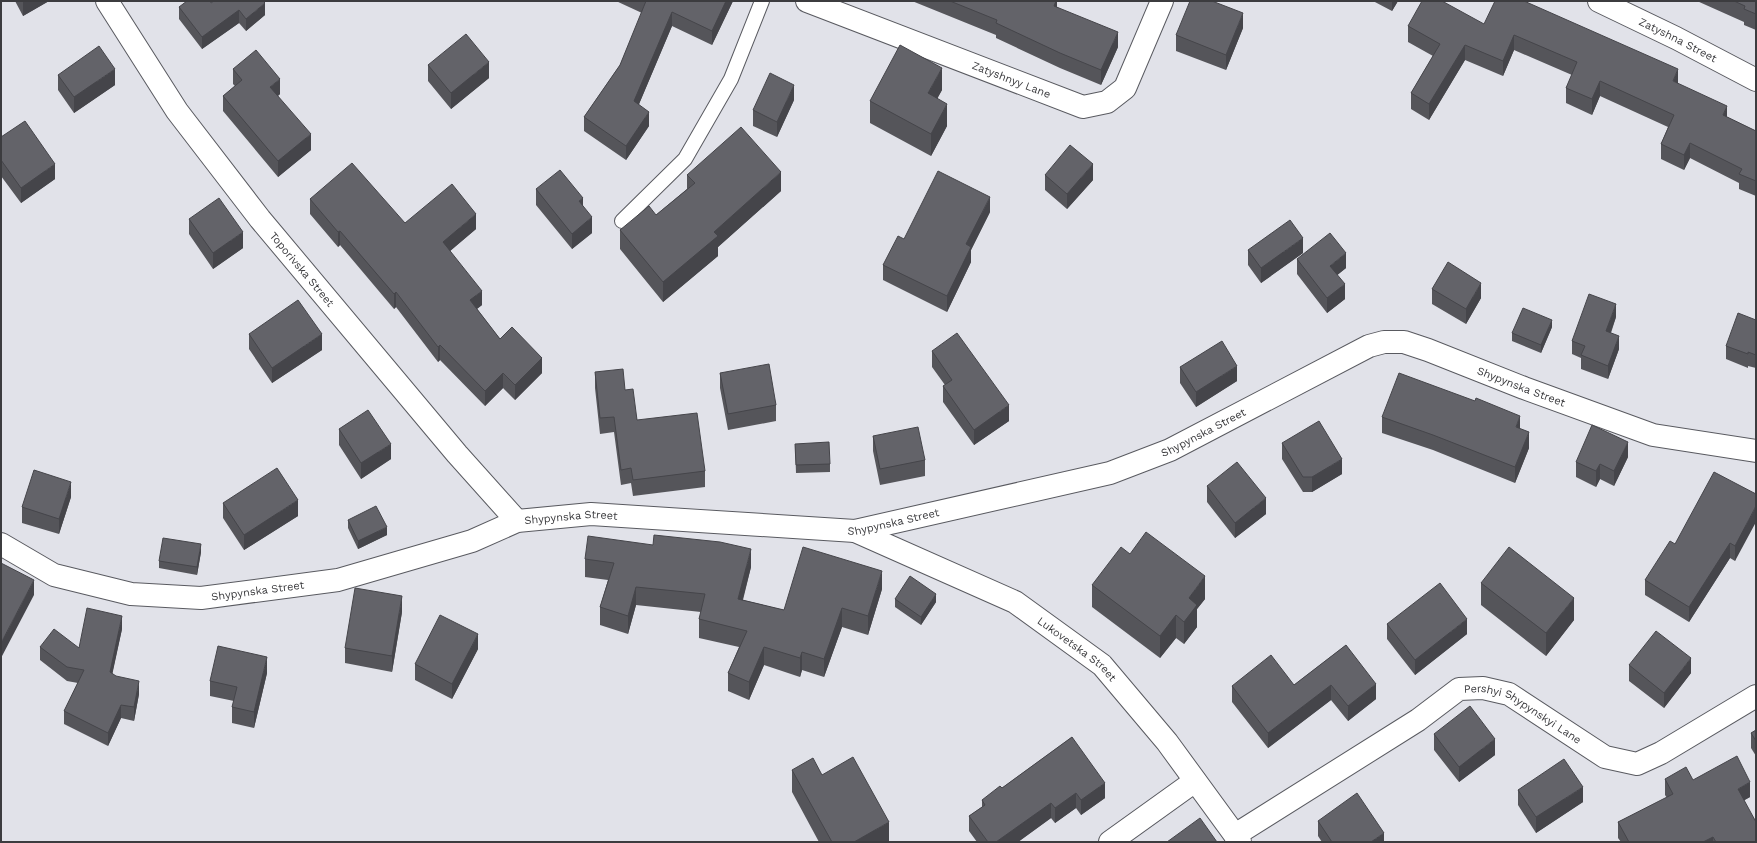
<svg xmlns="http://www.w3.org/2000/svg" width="1757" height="843" viewBox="0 0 1757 843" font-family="'Work Sans',sans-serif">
	<rect width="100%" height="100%" fill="#e1e2e9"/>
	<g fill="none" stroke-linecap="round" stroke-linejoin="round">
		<g stroke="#595a60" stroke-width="16">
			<path id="service" d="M 622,221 L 685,159 L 731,79 L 762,1"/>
		</g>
		<g stroke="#595a60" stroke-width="24">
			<g id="minor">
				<path id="s1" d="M 107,1 L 177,111 L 260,219 L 457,454 L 517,521"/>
				<path id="s2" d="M 807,1 L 1083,107 L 1107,102 L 1125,88 L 1162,1"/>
				<path id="s3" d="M 1599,1 L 1676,38 L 1756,80"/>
				<path id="s4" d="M 855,531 L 1015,602 L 1102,665 L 1167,742 L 1240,842"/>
				<path id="s5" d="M 1,544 L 54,575 L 131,594 L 201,598 L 338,580 L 472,541 L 517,521 L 591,514 L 855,531 L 1110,473 L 1170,450 L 1369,346 L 1384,342 L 1404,342 L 1428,350 L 1524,388 L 1653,435 L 1756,451"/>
				<path id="s6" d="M 1235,835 L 1418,720 L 1459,689 L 1483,688 L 1509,694 L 1605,757 L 1637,764 L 1661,753 L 1756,696"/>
				<path d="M 1110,842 L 1195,781"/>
			</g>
		</g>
		<use href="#service" stroke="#fff" stroke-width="14"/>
		<use href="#minor" stroke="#fff" stroke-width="22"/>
	</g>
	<path fill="#55555a" d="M 15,1 L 49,1 L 23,16 Z
		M 616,1 L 733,1 L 712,45 L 672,26 L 639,104 L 649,126 L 626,160 L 584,131 L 584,117 L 620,65 L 642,13 Z
		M 912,1 L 1057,1 L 1057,7 L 1118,47 L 1101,85 L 1060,68 L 996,38 L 996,35 Z
		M 1373,1 L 1398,1 L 1392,11 Z
		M 1697,1 L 1756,1 L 1756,30 L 1744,25 L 1744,22 Z
		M 211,3 L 265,15 L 246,31 L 239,23 L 202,49 L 179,19 L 179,7 Z
		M 1484,24 L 1678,84 L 1727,117 L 1756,131 L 1756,196 L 1739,189 L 1739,183 L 1690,158 L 1684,170 L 1661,159 L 1661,144 L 1668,127 L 1600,96 L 1592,115 L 1566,103 L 1566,88 L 1572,75 L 1514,50 L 1503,76 L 1465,60 L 1429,120 L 1411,109 L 1411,93 L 1433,56 L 1408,42 L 1408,26 Z
		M 1243,28 L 1226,70 L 1176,51 L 1176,35 Z
		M 428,65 L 489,78 L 451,109 L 428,81 Z
		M 233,69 L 280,94 L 278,96 L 311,150 L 278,177 L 223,111 L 223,96 L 235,86 L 233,84 Z
		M 58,75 L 115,85 L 74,113 L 58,90 Z
		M 942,90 L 937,98 L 947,126 L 931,156 L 870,123 L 870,101 Z
		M 794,100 L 777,137 L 753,126 L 753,110 Z
		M 1,137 L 55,179 L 21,203 L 1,176 Z
		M 687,175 L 781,191 L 718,247 L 718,256 L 663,302 L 620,249 L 620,230 L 656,215 L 687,189 Z
		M 1045,175 L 1093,180 L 1067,209 L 1045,190 Z
		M 536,189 L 583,207 L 592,233 L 572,249 L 536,205 Z
		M 310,199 L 405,223 L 476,229 L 450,251 L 482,305 L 477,309 L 500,339 L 542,373 L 515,400 L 503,388 L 485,406 L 440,360 L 438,362 L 396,307 L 394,309 L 340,245 L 338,247 L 310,214 Z
		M 990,212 L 971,250 L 971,262 L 947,312 L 883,280 L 883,265 L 904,239 Z
		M 189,219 L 243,248 L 213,269 L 189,234 Z
		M 1248,250 L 1303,253 L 1261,283 L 1248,265 Z
		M 1297,259 L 1346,268 L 1337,275 L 1345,299 L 1327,313 L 1297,274 Z
		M 1432,289 L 1481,298 L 1466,324 L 1432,304 Z
		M 1616,317 L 1611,333 L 1619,349 L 1608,379 L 1581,369 L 1581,358 L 1572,354 L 1572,341 Z
		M 1756,320 L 1756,368 L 1748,366 L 1748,368 L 1726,359 L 1726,346 Z
		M 1552,327 L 1541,353 L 1512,341 L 1512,333 Z
		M 249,334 L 322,350 L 272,383 L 249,349 Z
		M 932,351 L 1009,421 L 974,445 L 943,402 L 943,386 L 945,385 L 932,367 Z
		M 1180,367 L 1237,381 L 1196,407 L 1180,383 Z
		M 595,372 L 625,390 L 637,420 L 705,471 L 705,487 L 633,496 L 631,483 L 621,485 L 614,432 L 600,434 L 595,388 Z
		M 720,373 L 776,405 L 776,421 L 728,430 L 720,388 Z
		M 1382,417 L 1520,429 L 1529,448 L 1515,483 L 1433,450 L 1382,433 Z
		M 339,429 L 391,459 L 361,479 L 339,445 Z
		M 873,436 L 925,460 L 925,476 L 880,485 L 873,451 Z
		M 1282,443 L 1342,474 L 1312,492 L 1303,492 L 1282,459 Z
		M 795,444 L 830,464 L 830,472 L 796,473 Z
		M 1628,457 L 1614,486 L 1600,479 L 1596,487 L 1576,477 L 1576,462 Z
		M 1207,486 L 1266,514 L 1235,538 L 1207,502 Z
		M 1756,494 L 1735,561 L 1730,558 L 1689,622 L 1645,595 L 1645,580 L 1675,544 Z
		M 71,497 L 59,534 L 22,523 L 22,507 Z
		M 223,503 L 298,516 L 244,550 L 223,518 Z
		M 348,520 L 387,535 L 358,549 L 348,528 Z
		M 201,552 L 197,575 L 159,568 L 159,561 Z
		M 1130,554 L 1205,599 L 1197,609 L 1197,627 L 1184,644 L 1176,638 L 1160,658 L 1092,607 L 1092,585 Z
		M 585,559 L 751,567 L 743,600 L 784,610 L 882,589 L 868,635 L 842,627 L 824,677 L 802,670 L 800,677 L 764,665 L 749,700 L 728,691 L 728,673 L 739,647 L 699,638 L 699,619 L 701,612 L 636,605 L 628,634 L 600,625 L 600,607 L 608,580 L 585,577 Z
		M 1481,583 L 1574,620 L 1546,656 L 1481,605 Z
		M 895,599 L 936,602 L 921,625 L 895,607 Z
		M 402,612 L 392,672 L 345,663 L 345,648 Z
		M 1387,624 L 1467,634 L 1415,675 L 1387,639 Z
		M 122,629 L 112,674 L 139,694 L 134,721 L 121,718 L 108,746 L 64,724 L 64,711 L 78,683 L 67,681 L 40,660 L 40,647 L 79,648 Z
		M 1346,645 L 1376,699 L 1348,721 L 1331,700 L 1268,748 L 1232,702 L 1232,686 L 1294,685 Z
		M 478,649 L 452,699 L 415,680 L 415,664 Z
		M 1629,665 L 1691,673 L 1664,708 L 1629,681 Z
		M 267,673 L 254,728 L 232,723 L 232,707 L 234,701 L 210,696 L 210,681 Z
		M 1756,730 L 1756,756 L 1751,748 L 1751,733 Z
		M 1434,734 L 1495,755 L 1459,782 L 1434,750 Z
		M 1072,737 L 1105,798 L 1081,815 L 1076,808 L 1055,823 L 1051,818 L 1018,842 L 977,842 L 969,831 L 969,816 L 982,807 L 982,800 L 1002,788 Z
		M 792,770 L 822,775 L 889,842 L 819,842 L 792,792 Z
		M 1665,779 L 1693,780 L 1750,797 L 1744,800 L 1756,842 L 1621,842 L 1618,838 L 1618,822 L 1667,798 L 1665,795 Z
		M 1518,790 L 1583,802 L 1536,833 L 1518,805 Z
		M 1318,821 L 1384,842 L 1322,842 L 1318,836 Z"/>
	<path fill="#45454a" d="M 23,1 L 49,1 L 23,16 Z
		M 726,1 L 733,1 L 712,45 L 712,31 Z
		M 1056,1 L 1057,1 L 1057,14 L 1054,6 Z
		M 1392,1 L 1398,1 L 1392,11 Z
		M 265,3 L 265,15 L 246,31 L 246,19 Z
		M 239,10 L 239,23 L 202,49 L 202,37 Z
		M 672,12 L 672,26 L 634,116 L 634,101 Z
		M 1243,13 L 1243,28 L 1226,70 L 1226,55 Z
		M 1118,32 L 1118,47 L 1101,85 L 1101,70 Z
		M 1514,35 L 1514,50 L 1503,76 L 1503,61 Z
		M 1465,45 L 1465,60 L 1429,120 L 1429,104 Z
		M 489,62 L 489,78 L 451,109 L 451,93 Z
		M 942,68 L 942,90 L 928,116 L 928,93 Z
		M 115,69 L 115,85 L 74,113 L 74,97 Z
		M 1678,69 L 1678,84 L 1673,81 Z
		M 280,79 L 280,94 L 270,102 L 270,87 Z
		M 1600,81 L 1600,96 L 1592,115 L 1592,99 Z
		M 794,85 L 794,100 L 777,137 L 777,122 Z
		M 947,104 L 947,126 L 931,156 L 931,134 Z
		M 1727,106 L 1727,121 L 1723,115 Z
		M 649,112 L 649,126 L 626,160 L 626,146 Z
		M 311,134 L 311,150 L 278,177 L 278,161 Z
		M 1690,143 L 1690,158 L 1684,170 L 1684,155 Z
		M 55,164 L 55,179 L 21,203 L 21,188 Z
		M 1093,164 L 1093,180 L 1067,209 L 1067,194 Z
		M 781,172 L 781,191 L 718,247 L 718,256 L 663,302 L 663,282 L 714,232 Z
		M 990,197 L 990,212 L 971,250 L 971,262 L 947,312 L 947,296 L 966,244 Z
		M 583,198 L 583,213 L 579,201 Z
		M 476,214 L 476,229 L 443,257 L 443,242 Z
		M 592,217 L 592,233 L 572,249 L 572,234 Z
		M 340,231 L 340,245 L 338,247 L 338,232 Z
		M 243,232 L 243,248 L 213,269 L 213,253 Z
		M 1303,238 L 1303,253 L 1261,283 L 1261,268 Z
		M 1346,253 L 1346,268 L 1330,281 L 1330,266 Z
		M 1481,283 L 1481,298 L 1466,324 L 1466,309 Z
		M 1345,284 L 1345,299 L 1327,313 L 1327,298 Z
		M 482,291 L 482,305 L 470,314 L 470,300 Z
		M 396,292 L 396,307 L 394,309 L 394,294 Z
		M 1616,304 L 1616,317 L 1606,345 L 1606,331 Z
		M 1552,320 L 1552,327 L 1541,353 L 1541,345 Z
		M 322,334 L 322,350 L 272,383 L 272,368 Z
		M 1619,336 L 1619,349 L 1608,379 L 1608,366 Z
		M 440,345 L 440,360 L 438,362 L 438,347 Z
		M 542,358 L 542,373 L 515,400 L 515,385 Z
		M 1237,366 L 1237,381 L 1196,407 L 1196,392 Z
		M 503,373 L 503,388 L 485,406 L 485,391 Z
		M 1009,405 L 1009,421 L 974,445 L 974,430 Z
		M 1520,416 L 1520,432 L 1516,427 Z
		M 1529,432 L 1529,448 L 1515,483 L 1515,467 Z
		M 1628,442 L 1628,457 L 1614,486 L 1614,471 Z
		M 391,444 L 391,459 L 361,479 L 361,463 Z
		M 1342,459 L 1342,474 L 1312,492 L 1312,477 Z
		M 1600,464 L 1600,479 L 1596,487 L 1596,471 Z
		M 71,482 L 71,497 L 59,534 L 59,519 Z
		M 1266,498 L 1266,514 L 1235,538 L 1235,523 Z
		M 298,500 L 298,516 L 244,550 L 244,535 Z
		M 1756,506 L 1756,522 L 1735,561 L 1735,546 Z
		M 387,527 L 387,535 L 358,549 L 358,541 Z
		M 1730,543 L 1730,558 L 1689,622 L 1689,607 Z
		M 201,544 L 201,552 L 197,575 L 197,567 Z
		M 751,549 L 751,567 L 738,617 L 738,599 Z
		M 882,571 L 882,589 L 868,635 L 868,616 Z
		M 1205,576 L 1205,599 L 1197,609 L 1197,627 L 1184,644 L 1184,622 L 1189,598 Z
		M 34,580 L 34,595 L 1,658 L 1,643 Z
		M 636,587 L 636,605 L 628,634 L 628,616 Z
		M 936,594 L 936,602 L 921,625 L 921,617 Z
		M 402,596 L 402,612 L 392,672 L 392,656 Z
		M 1574,598 L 1574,620 L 1546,656 L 1546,633 Z
		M 842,608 L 842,627 L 824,677 L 824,659 Z
		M 1176,615 L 1176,638 L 1160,658 L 1160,636 Z
		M 122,616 L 122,629 L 110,685 L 110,672 Z
		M 1467,619 L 1467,634 L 1415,675 L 1415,660 Z
		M 478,634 L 478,649 L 452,699 L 452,684 Z
		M 764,647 L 764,665 L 749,700 L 749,682 Z
		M 802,652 L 802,670 L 800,677 L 800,658 Z
		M 267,657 L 267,673 L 254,728 L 254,712 Z
		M 1691,658 L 1691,673 L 1664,708 L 1664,693 Z
		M 139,681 L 139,694 L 134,721 L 134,707 Z
		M 1376,684 L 1376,699 L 1348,721 L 1348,706 Z
		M 1331,685 L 1331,700 L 1268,748 L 1268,733 Z
		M 121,705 L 121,718 L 108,746 L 108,733 Z
		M 1495,739 L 1495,755 L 1459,782 L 1459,767 Z
		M 1750,782 L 1750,797 L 1738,804 L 1738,789 Z
		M 1105,783 L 1105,798 L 1081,815 L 1081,800 Z
		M 1583,787 L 1583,802 L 1536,833 L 1536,817 Z
		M 1076,793 L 1076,808 L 1055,823 L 1055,808 Z
		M 1051,803 L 1051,818 L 1018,842 L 996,842 Z
		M 889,822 L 889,842 L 854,842 Z
		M 1384,833 L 1384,842 L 1371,842 Z
		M 1713,837 L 1713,842 L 1703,842 Z"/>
	<path fill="#636369" stroke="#45454a" d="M 187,1 L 210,1 L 211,3 L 214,1 L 263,1 L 265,3 L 246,19 L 239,10 L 202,37 L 179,7 Z
		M 646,1 L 726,1 L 712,31 L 672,12 L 634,101 L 649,112 L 626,146 L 584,117 L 620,65 Z
		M 950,1 L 1056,1 L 1054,6 L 1118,32 L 1101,70 L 1060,53 L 996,23 L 997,20 Z
		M 1190,1 L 1212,1 L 1243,13 L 1226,55 L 1176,35 Z
		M 1422,1 L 1442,1 L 1484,24 L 1495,1 L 1524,1 L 1678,69 L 1673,81 L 1727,106 L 1723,115 L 1756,131 L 1756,181 L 1739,174 L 1742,169 L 1690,143 L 1684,155 L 1661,144 L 1674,115 L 1600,81 L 1592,99 L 1566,88 L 1577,62 L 1514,35 L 1503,61 L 1465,45 L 1429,104 L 1411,93 L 1440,44 L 1408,26 Z
		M 1734,1 L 1756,1 L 1756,14 L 1744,9 L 1745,6 Z
		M 466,34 L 489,62 L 451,93 L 428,65 Z
		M 900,45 L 942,68 L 928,93 L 947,104 L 931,134 L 870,101 Z
		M 99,46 L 115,69 L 74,97 L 58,75 Z
		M 256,50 L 280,79 L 270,87 L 311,134 L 278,161 L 223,96 L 242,80 L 233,69 Z
		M 770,73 L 794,85 L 777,122 L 753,110 Z
		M 25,121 L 55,164 L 21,188 L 1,160 L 1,137 Z
		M 741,127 L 781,172 L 714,232 L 718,236 L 663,282 L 620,230 L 649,206 L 656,215 L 695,183 L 687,175 Z
		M 1070,145 L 1093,164 L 1067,194 L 1045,175 Z
		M 352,163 L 405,223 L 452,184 L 476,214 L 443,242 L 482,291 L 470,300 L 500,339 L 512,327 L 542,358 L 515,385 L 503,373 L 485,391 L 440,345 L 438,347 L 396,292 L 394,294 L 340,231 L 338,232 L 310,199 Z
		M 560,170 L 583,198 L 579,201 L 592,217 L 572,234 L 536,189 Z
		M 938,171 L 990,197 L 966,244 L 971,247 L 947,296 L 883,265 L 898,236 L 904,239 Z
		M 219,198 L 243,232 L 213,253 L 189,219 Z
		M 1290,220 L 1303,238 L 1261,268 L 1248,250 Z
		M 1330,233 L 1346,253 L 1330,266 L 1345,284 L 1327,298 L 1297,259 Z
		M 1448,262 L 1481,283 L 1466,309 L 1432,289 Z
		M 1589,294 L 1616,304 L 1606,331 L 1619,336 L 1608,366 L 1581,355 L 1585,346 L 1572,341 Z
		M 298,300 L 322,334 L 272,368 L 249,334 Z
		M 1523,308 L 1552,320 L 1541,345 L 1512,333 Z
		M 1738,313 L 1756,320 L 1756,355 L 1748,352 L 1748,354 L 1726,346 Z
		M 957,333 L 1009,405 L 974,430 L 943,386 L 952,380 L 932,351 Z
		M 1222,341 L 1237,366 L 1196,392 L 1180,367 Z
		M 769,364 L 776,405 L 728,414 L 720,373 Z
		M 623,369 L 625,390 L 633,389 L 637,420 L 697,413 L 705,471 L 633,480 L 631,468 L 621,470 L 614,417 L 600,418 L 595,372 Z
		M 1399,373 L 1475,401 L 1476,398 L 1520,416 L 1516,427 L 1529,432 L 1515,467 L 1433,435 L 1382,417 Z
		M 368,410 L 391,444 L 361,463 L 339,429 Z
		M 1319,421 L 1342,459 L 1312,477 L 1303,477 L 1282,443 Z
		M 1592,425 L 1628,442 L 1614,471 L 1600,464 L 1596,471 L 1576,462 Z
		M 918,427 L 925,460 L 880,469 L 873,436 Z
		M 829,442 L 830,464 L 796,465 L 795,444 Z
		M 1237,462 L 1266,498 L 1235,523 L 1207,486 Z
		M 277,468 L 298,500 L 244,535 L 223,503 Z
		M 34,470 L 71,482 L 59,519 L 22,507 Z
		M 1714,472 L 1756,494 L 1756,506 L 1735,546 L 1730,543 L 1689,607 L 1645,580 L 1670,541 L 1675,544 Z
		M 376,506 L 387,527 L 358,541 L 348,520 Z
		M 1146,532 L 1205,576 L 1189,598 L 1197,605 L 1184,622 L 1176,615 L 1160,636 L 1092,585 L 1121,547 L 1130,554 Z
		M 654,535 L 720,542 L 751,549 L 738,599 L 784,610 L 803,547 L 882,571 L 868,616 L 842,608 L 824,659 L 802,652 L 800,658 L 764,647 L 749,682 L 728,673 L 747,631 L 699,619 L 705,594 L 636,587 L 628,616 L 600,607 L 614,563 L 585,559 L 588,536 L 653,545 Z
		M 163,538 L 201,544 L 197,567 L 159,561 Z
		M 1509,547 L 1574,598 L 1546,633 L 1481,583 Z
		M 1,563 L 34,580 L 1,643 Z
		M 910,576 L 936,594 L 921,617 L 895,599 Z
		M 1440,583 L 1467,619 L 1415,660 L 1387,624 Z
		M 355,588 L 402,596 L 392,656 L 345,648 Z
		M 87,608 L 122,616 L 110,672 L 116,676 L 139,681 L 134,707 L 121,705 L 108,733 L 64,711 L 84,670 L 67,667 L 40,647 L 54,629 L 79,648 Z
		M 440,615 L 478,634 L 452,684 L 415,664 Z
		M 1656,631 L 1691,658 L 1664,693 L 1629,665 Z
		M 1346,645 L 1376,684 L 1348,706 L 1331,685 L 1268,733 L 1232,686 L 1271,655 L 1294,685 Z
		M 218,646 L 267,657 L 254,712 L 232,707 L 237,687 L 210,681 Z
		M 1470,706 L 1495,739 L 1459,767 L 1434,734 Z
		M 1756,730 L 1756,741 L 1751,733 Z
		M 1072,737 L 1105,783 L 1081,800 L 1076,793 L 1055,808 L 1051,803 L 996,842 L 988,842 L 969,816 L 985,805 L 982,800 L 1000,786 L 1002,788 Z
		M 1737,756 L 1750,782 L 1738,789 L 1756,822 L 1756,842 L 1716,842 L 1713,837 L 1703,842 L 1629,842 L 1618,822 L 1673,794 L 1665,779 L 1686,767 L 1693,780 Z
		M 853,757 L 889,822 L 854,842 L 832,842 L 792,770 L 813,758 L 822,775 Z
		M 1564,759 L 1583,787 L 1536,817 L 1518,790 Z
		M 1357,793 L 1384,833 L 1371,842 L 1332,842 L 1318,821 Z
		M 1200,818 L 1217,842 L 1167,842 Z"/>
	<g text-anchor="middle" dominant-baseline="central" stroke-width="4" stroke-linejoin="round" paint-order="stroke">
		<g font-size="11" fill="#3c3c3f" stroke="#fff">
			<text stroke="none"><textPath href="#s3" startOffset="88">Zatyshna Street</textPath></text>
			<text stroke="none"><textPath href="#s2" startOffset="219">Zatyshnyy Lane</textPath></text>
			<text stroke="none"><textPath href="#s1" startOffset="332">Toporivska Street</textPath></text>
			<text stroke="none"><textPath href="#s5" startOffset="1588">Shypynska Street</textPath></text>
			<text stroke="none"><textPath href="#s5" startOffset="1240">Shypynska Street</textPath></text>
			<text stroke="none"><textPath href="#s5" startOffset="592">Shypynska Street</textPath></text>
			<text stroke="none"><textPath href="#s5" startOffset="916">Shypynska Street</textPath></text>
			<text stroke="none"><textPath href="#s5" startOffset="268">Shypynska Street</textPath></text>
			<text stroke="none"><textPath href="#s4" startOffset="253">Lukovetska Street</textPath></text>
			<text stroke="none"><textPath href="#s6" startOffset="338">Pershyi Shypynskyi Lane</textPath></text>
		</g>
	</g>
	<rect width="1757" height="843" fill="none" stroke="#3c3c3f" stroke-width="4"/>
</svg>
